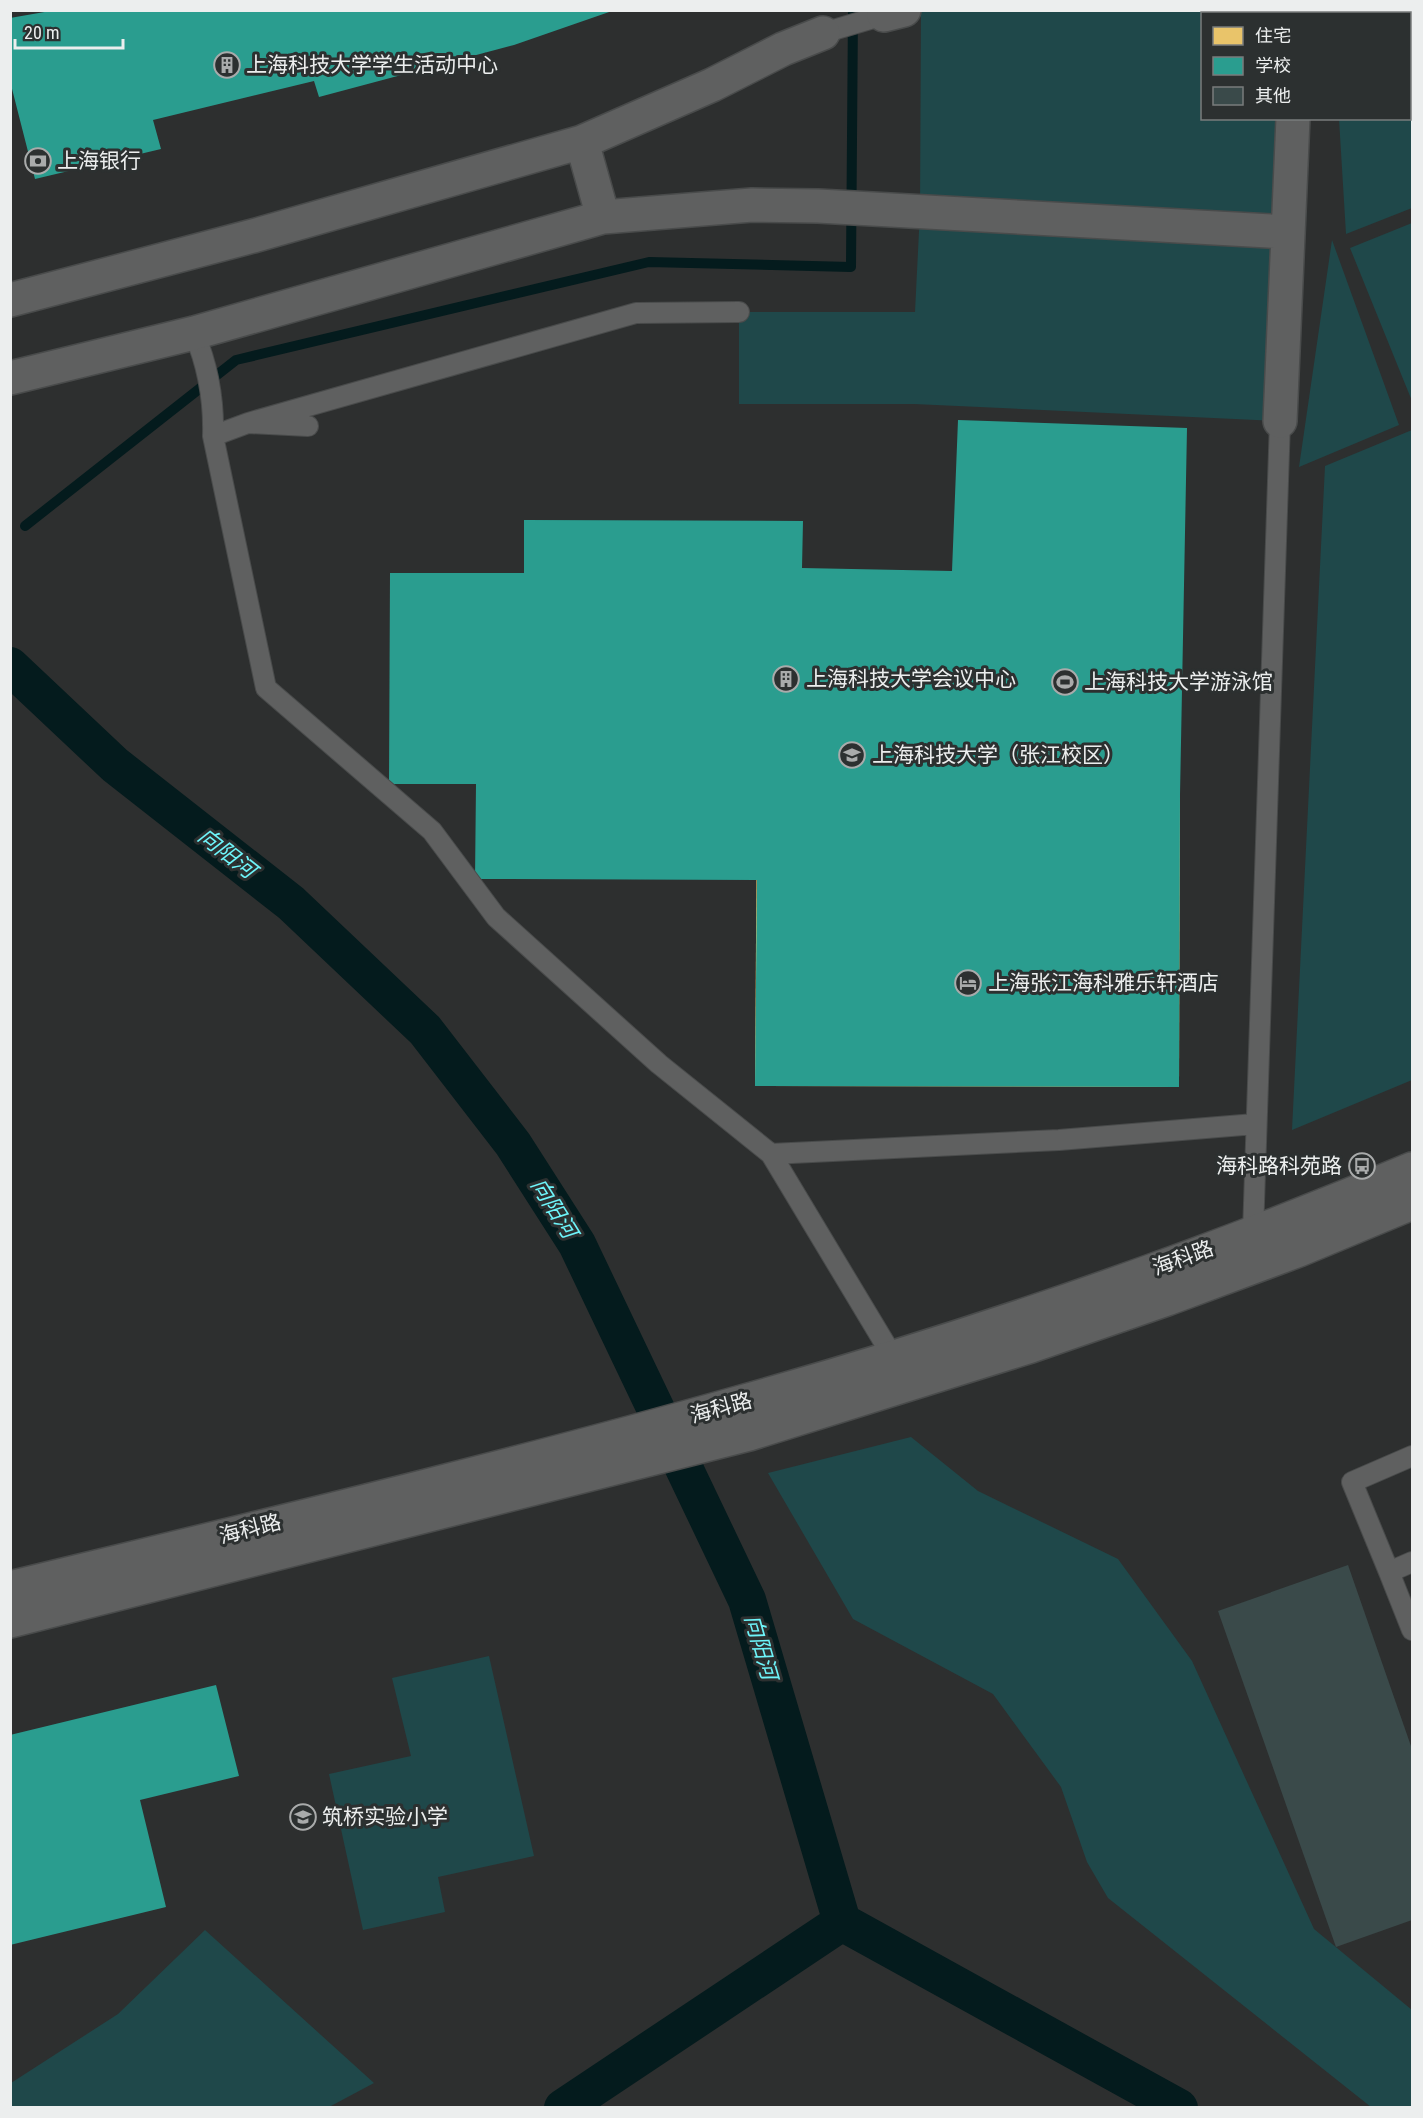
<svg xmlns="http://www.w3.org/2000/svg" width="1423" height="2118" viewBox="0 0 1423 2118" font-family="'Roboto Condensed','Noto Sans SC',sans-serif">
	<rect width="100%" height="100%" fill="#2d2f2f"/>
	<path fill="#1f484a" d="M 921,11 L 1307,11 L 1306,14 L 1202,14 L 1202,118 L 1293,119 L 1280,421 L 914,404 L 739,404 L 739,312 L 915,312 L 920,211 Z
		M 1333,11 L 1412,11 L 1412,208 L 1346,234 L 1339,119 L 1410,118 L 1410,14 L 1333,14 Z
		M 1412,223 L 1412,401 L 1350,248 Z
		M 1332,240 L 1399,425 L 1299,467 Z
		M 1412,430 L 1412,1080 L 1292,1130 L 1325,466 Z
		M 911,1437 L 978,1491 L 1118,1559 L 1192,1661 L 1314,1929 L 1412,2010 L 1412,2107 L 1371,2107 L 1108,1898 L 1087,1862 L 1061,1787 L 993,1694 L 853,1619 L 768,1473 Z
		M 489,1656 L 534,1856 L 438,1877 L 445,1912 L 363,1930 L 329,1774 L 411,1756 L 392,1678 Z
		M 205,1930 L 374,2083 L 329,2107 L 11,2107 L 11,2083 L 118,2014 Z"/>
	<path fill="#e9c46a" d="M 757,794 L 1180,795 L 1179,1087 L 755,1086 Z"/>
	<path fill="#2a9d8f" d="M 56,10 L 612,10 L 612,11 L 514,45 L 319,97 L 314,81 L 153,120 L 161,149 L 35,179 L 10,81 L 10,18 Z
		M 958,420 L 1187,428 L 1180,795 L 1179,1087 L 755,1086 L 757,880 L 475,879 L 476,784 L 389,784 L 390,573 L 524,573 L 524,520 L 803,521 L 802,568 L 952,571 Z
		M 216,1685 L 239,1776 L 140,1800 L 166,1907 L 10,1945 L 10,1735 Z"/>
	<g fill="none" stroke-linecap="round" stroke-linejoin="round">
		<path stroke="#041b1d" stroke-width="10" d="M 25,526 L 236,360 L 649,262 L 851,267 L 853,10"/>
		<path stroke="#041b1d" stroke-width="38" d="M 10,666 L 115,765 L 291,903 L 425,1030 L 513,1144 L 577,1244 L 747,1600 L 842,1922
			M 563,2108 L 842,1922 L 1179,2108"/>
	</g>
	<path fill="#3a4a4a" d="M 1348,1565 L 1412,1749 L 1412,1920 L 1336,1947 L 1218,1611 Z"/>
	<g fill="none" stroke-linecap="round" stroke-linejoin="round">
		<g stroke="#494b4b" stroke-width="22">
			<path id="service" d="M 823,33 L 884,15
				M 194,333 C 208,366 214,400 213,436 L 266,688 L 432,831 L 496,917 L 659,1064 L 771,1154 L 1059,1140 L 1255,1124
				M 248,423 L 636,313 L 739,312
				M 213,436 L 248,423 L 308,426
				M 771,1154 L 893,1357
				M 1253,1233 L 1280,421
				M 1412,1456 L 1352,1482 L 1389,1572 L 1412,1562
				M 1389,1572 L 1412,1630"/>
		</g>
		<g stroke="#494b4b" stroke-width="36">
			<path id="minor" d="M 1306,14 L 1307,10
				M 884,15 L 904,10
				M 603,217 L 752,205 L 818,206 L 1288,232
				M 10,300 L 253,236 L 582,142
				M 10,378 L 194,333 L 603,217 L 582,142 L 712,85 L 783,49 L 823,33
				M 1280,421 L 1293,118"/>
		</g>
		<g stroke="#494b4b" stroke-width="36">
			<path id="tertiary" d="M 10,1588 C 253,1529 498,1471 738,1403 C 967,1339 1194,1261 1412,1169
				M 10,1621 L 749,1434 L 1031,1346 L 1167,1299 L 1299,1250 L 1412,1203"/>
		</g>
		<use href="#service" stroke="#5f6060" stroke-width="20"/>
		<use href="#minor" stroke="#5f6060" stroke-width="33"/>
		<use href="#tertiary" stroke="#5f6060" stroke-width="33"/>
	</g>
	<defs>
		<g id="building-ring" transform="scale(1.35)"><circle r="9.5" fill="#2c3030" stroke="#a9abab" stroke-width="1.5"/><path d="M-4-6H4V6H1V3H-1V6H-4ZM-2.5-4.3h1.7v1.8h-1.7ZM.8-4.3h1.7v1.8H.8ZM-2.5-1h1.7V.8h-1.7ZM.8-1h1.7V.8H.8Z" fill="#a9abab"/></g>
		<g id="bank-ring" transform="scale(1.35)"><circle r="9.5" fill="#2c3030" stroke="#a9abab" stroke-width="1.5"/><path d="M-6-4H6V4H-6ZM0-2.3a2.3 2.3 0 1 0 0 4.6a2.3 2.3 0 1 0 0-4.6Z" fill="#a9abab"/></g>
		<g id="stadium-ring" transform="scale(1.35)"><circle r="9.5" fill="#2c3030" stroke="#a9abab" stroke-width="1.5"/><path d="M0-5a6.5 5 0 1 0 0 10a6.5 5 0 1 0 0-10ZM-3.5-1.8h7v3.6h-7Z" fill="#a9abab"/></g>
		<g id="university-ring" transform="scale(1.35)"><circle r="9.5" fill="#2c3030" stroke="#a9abab" stroke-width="1.5"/><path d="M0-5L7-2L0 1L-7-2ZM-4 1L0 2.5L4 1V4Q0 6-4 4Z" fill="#a9abab"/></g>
		<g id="hotel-ring" transform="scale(1.35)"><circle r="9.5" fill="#2c3030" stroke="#a9abab" stroke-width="1.5"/><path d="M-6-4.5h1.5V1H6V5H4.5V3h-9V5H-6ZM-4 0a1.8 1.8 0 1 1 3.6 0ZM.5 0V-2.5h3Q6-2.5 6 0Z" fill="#a9abab"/></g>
		<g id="bus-ring" transform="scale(1.35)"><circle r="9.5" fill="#2c3030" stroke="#a9abab" stroke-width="1.5"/><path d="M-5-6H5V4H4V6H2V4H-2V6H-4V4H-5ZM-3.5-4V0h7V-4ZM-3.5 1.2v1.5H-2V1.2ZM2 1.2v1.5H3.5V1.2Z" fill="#a9abab"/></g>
		<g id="school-ring" transform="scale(1.35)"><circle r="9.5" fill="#2c3030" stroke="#a9abab" stroke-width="1.5"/><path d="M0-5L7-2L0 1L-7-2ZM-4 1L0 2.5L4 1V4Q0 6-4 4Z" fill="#a9abab"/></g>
	</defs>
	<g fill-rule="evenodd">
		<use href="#building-ring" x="227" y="65"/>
		<use href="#bank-ring" x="38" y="161"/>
		<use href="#building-ring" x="786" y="679"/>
		<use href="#stadium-ring" x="1065" y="682"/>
		<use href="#university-ring" x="852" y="755"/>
		<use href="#hotel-ring" x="968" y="983"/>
		<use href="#bus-ring" x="1362" y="1166"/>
		<use href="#school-ring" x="303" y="1817"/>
	</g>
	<g text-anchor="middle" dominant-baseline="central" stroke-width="6" stroke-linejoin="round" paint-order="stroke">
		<g font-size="21" fill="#eceeee" stroke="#2c3030" text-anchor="start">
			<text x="246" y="65">上海科技大学学生活动中心</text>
			<text x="57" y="161">上海银行</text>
			<text x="806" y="679">上海科技大学会议中心</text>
			<text x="1084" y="682">上海科技大学游泳馆</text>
			<text x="872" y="755">上海科技大学（张江校区）</text>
			<text x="988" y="983">上海张江海科雅乐轩酒店</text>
			<text x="1342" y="1166" text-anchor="end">海科路科苑路</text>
			<text x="322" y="1817">筑桥实验小学</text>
		</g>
		<g font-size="21" fill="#eceeee" stroke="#2c3030">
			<text transform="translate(1183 1258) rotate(-20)">海科路</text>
			<text transform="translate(721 1408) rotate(-15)">海科路</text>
			<text transform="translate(250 1529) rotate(-14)">海科路</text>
		</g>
		<g font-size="22" font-style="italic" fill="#6ef5fa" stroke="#2c3030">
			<text transform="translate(227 853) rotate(38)">向阳河</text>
			<text transform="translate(554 1208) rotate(58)">向阳河</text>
			<text transform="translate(761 1647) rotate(74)">向阳河</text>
		</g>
	</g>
	<rect width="1423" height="2118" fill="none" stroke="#eceeee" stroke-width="24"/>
	<rect x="1201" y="12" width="210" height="108" fill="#2c3030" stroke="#797c7c" stroke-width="1.5"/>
	<rect x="1213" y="27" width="30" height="18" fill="#e9c46a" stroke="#797c7c" stroke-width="1.5"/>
	<text x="1255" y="42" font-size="18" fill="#eceeee">住宅</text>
	<rect x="1213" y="57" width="30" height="18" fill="#2a9d8f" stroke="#797c7c" stroke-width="1.5"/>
	<text x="1255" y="72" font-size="18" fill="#eceeee">学校</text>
	<rect x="1213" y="87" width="30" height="18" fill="#3a4a4a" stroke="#797c7c" stroke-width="1.5"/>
	<text x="1255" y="102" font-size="18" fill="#eceeee">其他</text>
	<path d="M15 39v9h108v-9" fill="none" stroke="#eceeee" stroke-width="3"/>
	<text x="24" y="39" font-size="18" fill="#eceeee" stroke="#2c3030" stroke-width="4.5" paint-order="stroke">20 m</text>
</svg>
